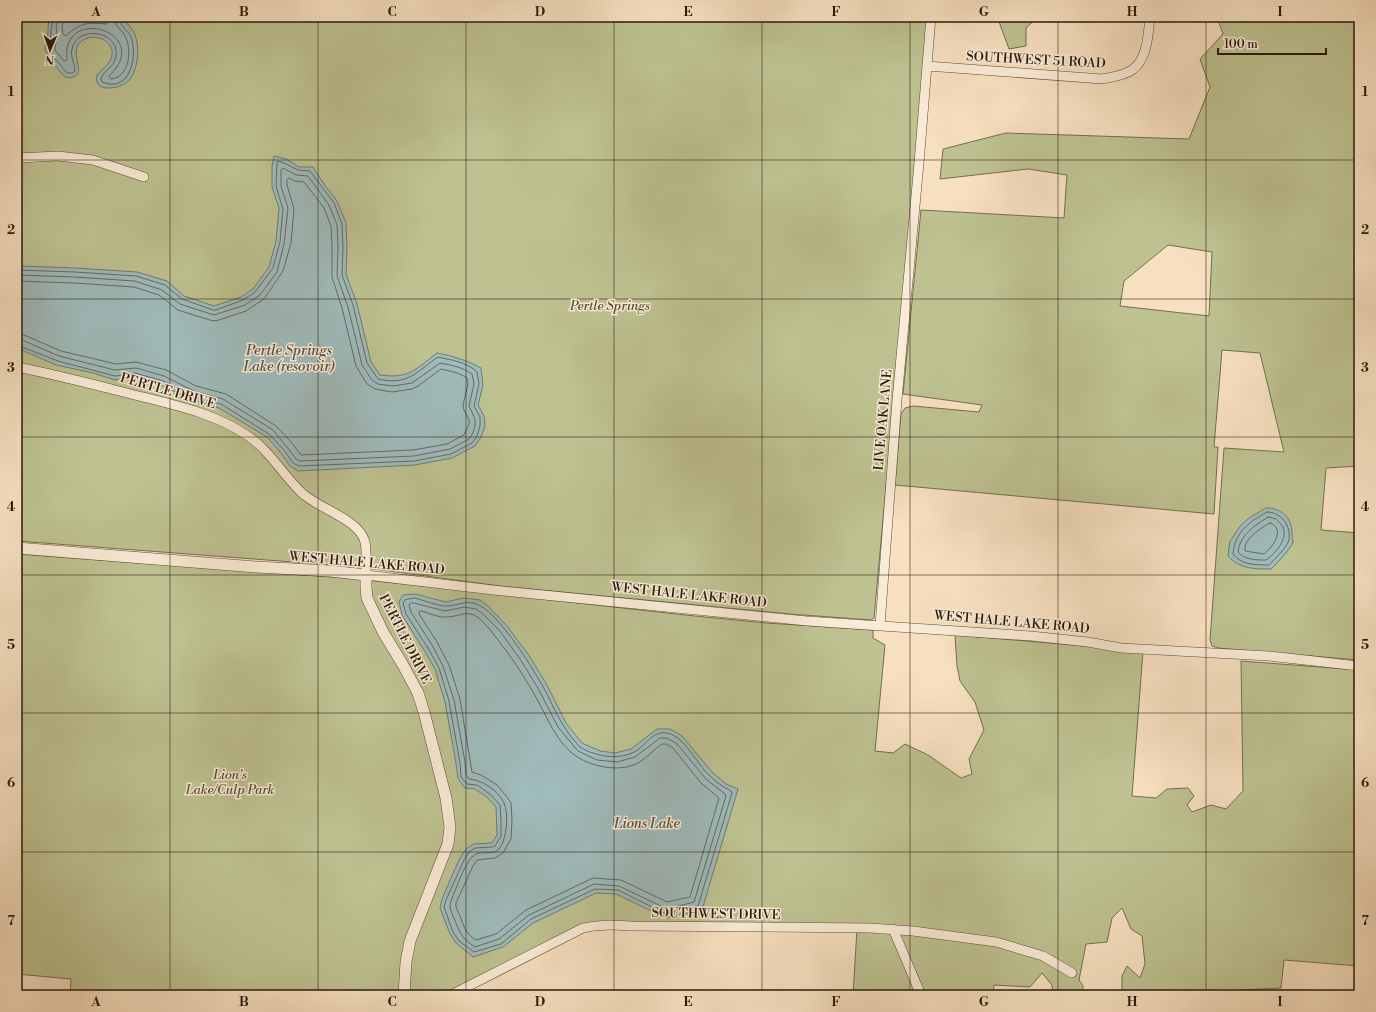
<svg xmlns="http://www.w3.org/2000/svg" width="1376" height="1012" viewBox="0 0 1376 1012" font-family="'Libre Bodoni',serif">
	<rect width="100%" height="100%" fill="#f7e0c0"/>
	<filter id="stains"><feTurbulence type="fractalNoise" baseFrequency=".005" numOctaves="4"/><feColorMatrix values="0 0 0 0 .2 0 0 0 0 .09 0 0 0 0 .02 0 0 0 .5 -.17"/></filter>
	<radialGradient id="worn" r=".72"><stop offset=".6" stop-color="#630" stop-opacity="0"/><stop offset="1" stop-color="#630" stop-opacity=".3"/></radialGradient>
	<path fill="#bec291" stroke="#736e4f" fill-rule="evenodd" d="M 17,17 L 929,17 L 874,618 L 871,620 L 790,614 L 500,586 L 359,567 L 17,541 Z
		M 996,17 L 1038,17 L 1026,28 L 1026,46 L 1009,49 L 998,19 Z
		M 1217,17 L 1359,17 L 1359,466 L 1326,468 L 1321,530 L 1359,533 L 1359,660 L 1358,660 L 1218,648 L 1212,646 L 1210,640 L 1224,448 L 1284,452 L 1260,353 L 1222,350 L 1214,447 L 1218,447 L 1214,514 L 895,485 L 901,414 L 905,408 L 913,406 L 979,412 L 982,405 L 903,394 L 921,210 L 1064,218 L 1067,175 L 1028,169 L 940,179 L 943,149 L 1006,133 L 1189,139 L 1210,87 L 1200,59 L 1223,34 ZM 1168,245 L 1212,252 L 1209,316 L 1120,306 L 1124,281 Z
		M 17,554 L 345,578 L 425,586 L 685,615 L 766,623 L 873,630 L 873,638 L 885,645 L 875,751 L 893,753 L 905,744 L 928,755 L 961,778 L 972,774 L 969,759 L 984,730 L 975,702 L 960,681 L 957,666 L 955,635 L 1143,651 L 1132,796 L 1156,798 L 1167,789 L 1188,788 L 1194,796 L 1187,805 L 1192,812 L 1211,805 L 1226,809 L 1243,791 L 1241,661 L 1359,670 L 1359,966 L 1284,960 L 1281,988 L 1239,990 L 1238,995 L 1114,995 L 1122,991 L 1122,976 L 1127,966 L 1140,978 L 1145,964 L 1142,936 L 1131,929 L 1122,908 L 1112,918 L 1107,942 L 1086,944 L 1079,980 L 1083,986 L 1083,995 L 1053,995 L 1052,985 L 1042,973 L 1030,987 L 994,985 L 993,995 L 853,995 L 857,929 L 591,926 L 451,995 L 70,995 L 71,979 L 17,974 Z"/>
	<path fill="#9fbbbb" stroke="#6f7b75" d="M 50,17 L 120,17 C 125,21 130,26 133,31 C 141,43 139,74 126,83 C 117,89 93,93 97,75 C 102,69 108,66 111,59 C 117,43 99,33 85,39 C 64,49 89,73 73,77 C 70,78 66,78 64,76 C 61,74 45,53 45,49 C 45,44 48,37 48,32 C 48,26 48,23 50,17 Z
		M 274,156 L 286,159 L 299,167 L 313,167 L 324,184 L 337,201 L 346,223 L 347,247 L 346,274 L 357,304 L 371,362 L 380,375 C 409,379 415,370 437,353 C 453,356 466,360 481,368 L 483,385 L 478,405 L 484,416 L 485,426 L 481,437 L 475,446 L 452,458 L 415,465 L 298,471 L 290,466 L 280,452 L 267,437 L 219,408 L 190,400 L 162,385 L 135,377 L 115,380 L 93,373 L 56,365 L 17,348 L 17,266 L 75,268 L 137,272 L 167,281 L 184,296 L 214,306 L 241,297 L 253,289 L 269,267 L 276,241 L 279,208 L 272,187 L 272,166 Z
		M 1266,508 C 1281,508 1292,517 1292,533 C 1292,535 1293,540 1293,542 C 1291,549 1276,564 1271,569 C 1254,569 1240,569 1228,556 L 1230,541 L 1241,525 L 1249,518 Z
		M 415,594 L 446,602 L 463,598 L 480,600 L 489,607 L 507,626 L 528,654 L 547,685 L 566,723 L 582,743 L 600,751 L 615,753 L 631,749 L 657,729 L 670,729 L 682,736 L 712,772 L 726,784 L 738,789 L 702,910 L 666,918 L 616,894 L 596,893 L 533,923 L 503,947 L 473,957 L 456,943 L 450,934 L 440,908 L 442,899 L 454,871 L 460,858 L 466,849 L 474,844 L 492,843 L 497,835 L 496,807 L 488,798 L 475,789 L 465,788 L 458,779 L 456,763 L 445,702 L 435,669 L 424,650 L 402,615 L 399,602 L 403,595 Z"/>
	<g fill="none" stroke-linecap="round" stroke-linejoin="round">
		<path stroke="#646a64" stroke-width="1" d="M 53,17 C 52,26 48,47 51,54 L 67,73 L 72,73 L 75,71 C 75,63 70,57 72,49 C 76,25 120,30 116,56 C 114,68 105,69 101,78 L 102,82 C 129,93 137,60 132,40 C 130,31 119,26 118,17
			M 58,17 L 56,27 L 57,32 L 55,50 L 64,61 L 67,60 C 67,54 66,48 69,42 C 83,11 149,38 109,76 L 111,79 C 129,77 132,52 126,38 C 123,30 114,26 113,17
			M 64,17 L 62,27 L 63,34 L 65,36 C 82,23 85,22 106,24 L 107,22 L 107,17
			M 17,270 L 75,272 L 136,276 L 165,285 L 182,299 L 213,310 L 216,310 L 243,300 L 255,292 L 273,268 L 280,242 L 283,209 L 276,186 L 277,162 L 278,161 L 284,163 L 298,170 L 310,171 L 334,203 L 342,224 L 343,248 L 342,275 L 353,305 L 367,363 L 378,379 C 408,386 416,372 438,357 C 451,360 467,362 477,372 L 479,384 L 474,406 L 480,417 L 480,426 L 477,436 L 472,443 L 451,454 L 414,461 L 299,466 L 293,463 L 284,450 L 269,434 L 221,404 L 192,396 L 163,381 L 135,373 L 115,376 L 58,361 L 17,345
			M 17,275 L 74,277 L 135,281 L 162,290 L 180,304 L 214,315 L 245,305 L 260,295 L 277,272 L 284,244 L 288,208 L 281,186 L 281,170 L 283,168 L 296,175 L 308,176 L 329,205 L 337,225 L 338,247 L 337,276 L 348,307 L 362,365 L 372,380 L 378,384 L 393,386 L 412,383 L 440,363 C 451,365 462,367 472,374 L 474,384 L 469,406 L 475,419 L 475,425 L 473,433 L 469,439 L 450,449 L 414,456 L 300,461 L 296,459 L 287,447 L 273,430 L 223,399 L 194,391 L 164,376 L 136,368 L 115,370 L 59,356 L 22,340 L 17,340
			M 17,281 L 74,283 L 134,287 L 159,295 L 178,310 L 213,321 L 219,320 L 246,311 L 264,299 L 283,271 L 291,243 L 294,209 L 287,185 L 287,180 L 289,178 L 295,181 L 304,182 L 324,208 L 331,226 L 332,247 L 332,277 L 342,308 L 356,366 L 367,384 L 375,389 L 392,392 L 412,389 L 418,386 L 441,369 C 450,371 460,373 467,378 L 468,384 L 463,405 L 464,410 L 469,420 L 469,424 L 464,435 L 447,444 L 413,450 L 301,455 L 292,443 L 276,426 L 226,394 L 196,386 L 166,370 L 136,362 L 116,364 L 61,351 L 24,335 L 17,334
			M 1267,512 C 1282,512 1291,526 1289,540 C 1287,547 1274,560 1269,565 C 1256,565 1241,565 1233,554 C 1235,532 1249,522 1267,512 Z
			M 1268,517 L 1276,519 C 1278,521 1281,524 1283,527 C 1288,539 1276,553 1266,560 C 1257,560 1244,560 1238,552 C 1240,535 1254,526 1268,517 Z
			M 1270,523 C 1286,529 1273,547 1264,554 L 1245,551 C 1243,539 1261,528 1270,523 Z
			M 415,598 C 422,600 441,607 447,606 C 458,606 467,599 479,605 C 502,617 536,673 548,696 C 555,711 562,725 572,738 C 575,740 577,745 580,747 C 594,756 617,760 632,753 C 645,748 652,730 667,733 C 684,736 697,764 709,775 C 716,782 723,787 731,791 L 732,793 L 698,906 L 666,914 L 618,890 L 595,889 L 531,919 L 501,944 L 474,952 L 459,941 L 453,932 L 444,907 L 446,900 L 464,860 L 469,852 L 475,848 L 492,847 L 495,846 L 501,836 L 501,821 L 500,805 L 491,795 L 477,785 L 467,784 L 461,777 L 460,763 L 449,701 L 439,668 L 428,648 L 406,614 L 403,603 L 405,600 Z
			M 411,603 L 414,603 L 445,611 L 464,607 L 476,609 L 483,614 L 500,631 L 520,659 L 539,690 L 558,727 L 578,751 L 597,760 L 617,762 L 635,757 L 660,738 L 667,738 L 677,744 L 706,779 L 725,794 L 726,796 L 694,902 L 667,909 L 619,886 L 594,884 L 529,915 L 499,939 L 475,947 C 460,937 460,932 453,916 C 451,910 449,908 451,901 C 457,887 462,869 472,857 C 479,849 491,856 498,850 C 507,842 509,813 504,803 C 498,790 482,780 469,779 L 466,775 L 465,762 L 454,700 L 443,666 L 432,645 L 411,612 L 409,605 Z
			M 421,611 C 429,613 439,618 447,617 C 457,617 465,611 474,615 C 483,619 495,636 501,644 C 513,659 523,675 533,692 C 553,726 560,760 605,767 C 616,769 628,768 638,763 C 647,758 654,749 662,744 L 666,744 L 673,748 L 701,783 L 719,798 L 690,897 L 667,902 L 621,880 L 593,878 L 526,910 L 496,934 L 476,940 C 466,934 464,927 460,916 C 458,911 455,908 456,903 L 473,866 L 477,860 L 495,858 L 503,853 L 511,839 L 512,820 L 511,803 L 507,797 L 497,785 L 481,775 L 472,772 L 460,699 L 449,665 L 437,642 L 419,614 L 419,612 Z"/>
		<g stroke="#5c4c3a" stroke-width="10">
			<path id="minor" d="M 927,66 L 1102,79 C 1112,77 1123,76 1132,70 C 1148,59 1148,34 1150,17
				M 17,158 L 58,156 L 93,160 L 144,177
				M 17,367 C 53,374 88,383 123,392 C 165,403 212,411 248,436 C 270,451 283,475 302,493 C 319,509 359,519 365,542 C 367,552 366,565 366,575 L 493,590 L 807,621 L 1031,636 L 1088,642 L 1121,648 L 1269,656 L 1359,666
				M 880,625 L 897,400 L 919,163 L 931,17
				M 893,929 L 921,995
				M 451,995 L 583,928 C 599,924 614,925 631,926 L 870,928 L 913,931 L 996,942 L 1043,956 L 1072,973
				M 1278,995 L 1286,994 L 1309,995"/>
		</g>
		<g stroke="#5c4c3a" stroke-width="12">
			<path id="tertiary" d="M 17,548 L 257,567 L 330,571 L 366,575 L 366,588 L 367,598 L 383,632 L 403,665 L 418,693 L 424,712 L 446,798 L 450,827 L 448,844 L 410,941 L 406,962 L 404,995"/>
		</g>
		<use href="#minor" stroke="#faebd6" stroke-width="9"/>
		<use href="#tertiary" stroke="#faebd6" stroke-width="11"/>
	</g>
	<path fill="none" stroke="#281a0d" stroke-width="1" stroke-opacity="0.55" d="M 170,17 L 170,995M 318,17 L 318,995M 466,17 L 466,995M 614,17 L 614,995M 762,17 L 762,995M 910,17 L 910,995M 1058,17 L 1058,995M 1206,17 L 1206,995M 17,160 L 1359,160M 17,299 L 1359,299M 17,437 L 1359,437M 17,575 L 1359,575M 17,713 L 1359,713M 17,852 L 1359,852"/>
	<g text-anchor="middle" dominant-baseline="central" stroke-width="3" stroke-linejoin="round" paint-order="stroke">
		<g font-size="13" fill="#281a0d" stroke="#faebd6">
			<text transform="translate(1036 60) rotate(3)">SOUTHWEST 51 ROAD</text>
			<text transform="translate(168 391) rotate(16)">PERTLE DRIVE</text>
			<text transform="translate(883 420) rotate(-85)">LIVE OAK LANE</text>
			<text transform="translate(367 563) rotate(5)">WEST HALE LAKE ROAD</text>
			<text transform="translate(689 595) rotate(6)">WEST HALE LAKE ROAD</text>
			<text transform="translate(1012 622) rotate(5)">WEST HALE LAKE ROAD</text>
			<text transform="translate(405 639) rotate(63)">PERTLE DRIVE</text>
			<text transform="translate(716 914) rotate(1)">SOUTHWEST DRIVE</text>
		</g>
		<g font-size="13" font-style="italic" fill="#554c35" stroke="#faebd6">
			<text x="610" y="306">Pertle Springs</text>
			<text x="230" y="775">Lion's<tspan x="230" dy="15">Lake/Culp Park</tspan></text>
		</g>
		<g font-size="14" font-style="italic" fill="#52524a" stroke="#faebd6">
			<text x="289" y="351">Pertle Springs<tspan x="289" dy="16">Lake (resovoir)</tspan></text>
			<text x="647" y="824">Lions Lake</text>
		</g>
	</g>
	<rect width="1376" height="1012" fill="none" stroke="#f7e0c0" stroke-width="44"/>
	<g transform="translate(50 50) rotate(182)" stroke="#faebd6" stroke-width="3" paint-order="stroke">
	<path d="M0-3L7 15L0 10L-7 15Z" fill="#281a0d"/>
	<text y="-6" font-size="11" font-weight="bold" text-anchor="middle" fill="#281a0d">N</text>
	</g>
	<path d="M1218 48v6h108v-6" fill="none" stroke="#281a0d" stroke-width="2"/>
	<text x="1224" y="48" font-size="12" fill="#281a0d" stroke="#faebd6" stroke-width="3" paint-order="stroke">100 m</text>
	<rect x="22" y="22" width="1332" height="968" fill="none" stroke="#281a0d" stroke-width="1.5"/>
	<g font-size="13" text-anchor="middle" font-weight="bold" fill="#281a0d">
		<text x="96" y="16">A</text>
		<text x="244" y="16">B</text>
		<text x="392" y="16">C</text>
		<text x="540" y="16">D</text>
		<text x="688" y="16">E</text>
		<text x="836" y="16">F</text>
		<text x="984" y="16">G</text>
		<text x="1132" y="16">H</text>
		<text x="1280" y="16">I</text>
		<text x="11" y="96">1</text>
		<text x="1365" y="96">1</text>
		<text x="11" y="234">2</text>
		<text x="1365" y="234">2</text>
		<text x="11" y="372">3</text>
		<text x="1365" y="372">3</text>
		<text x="11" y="511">4</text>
		<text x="1365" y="511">4</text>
		<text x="11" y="649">5</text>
		<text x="1365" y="649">5</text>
		<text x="11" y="787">6</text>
		<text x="1365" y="787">6</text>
		<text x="11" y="925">7</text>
		<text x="1365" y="925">7</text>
		<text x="96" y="1006">A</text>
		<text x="244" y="1006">B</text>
		<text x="392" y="1006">C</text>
		<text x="540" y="1006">D</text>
		<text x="688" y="1006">E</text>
		<text x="836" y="1006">F</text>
		<text x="984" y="1006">G</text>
		<text x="1132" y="1006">H</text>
		<text x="1280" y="1006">I</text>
	</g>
	<rect width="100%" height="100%" filter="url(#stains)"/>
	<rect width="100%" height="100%" fill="url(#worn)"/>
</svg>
